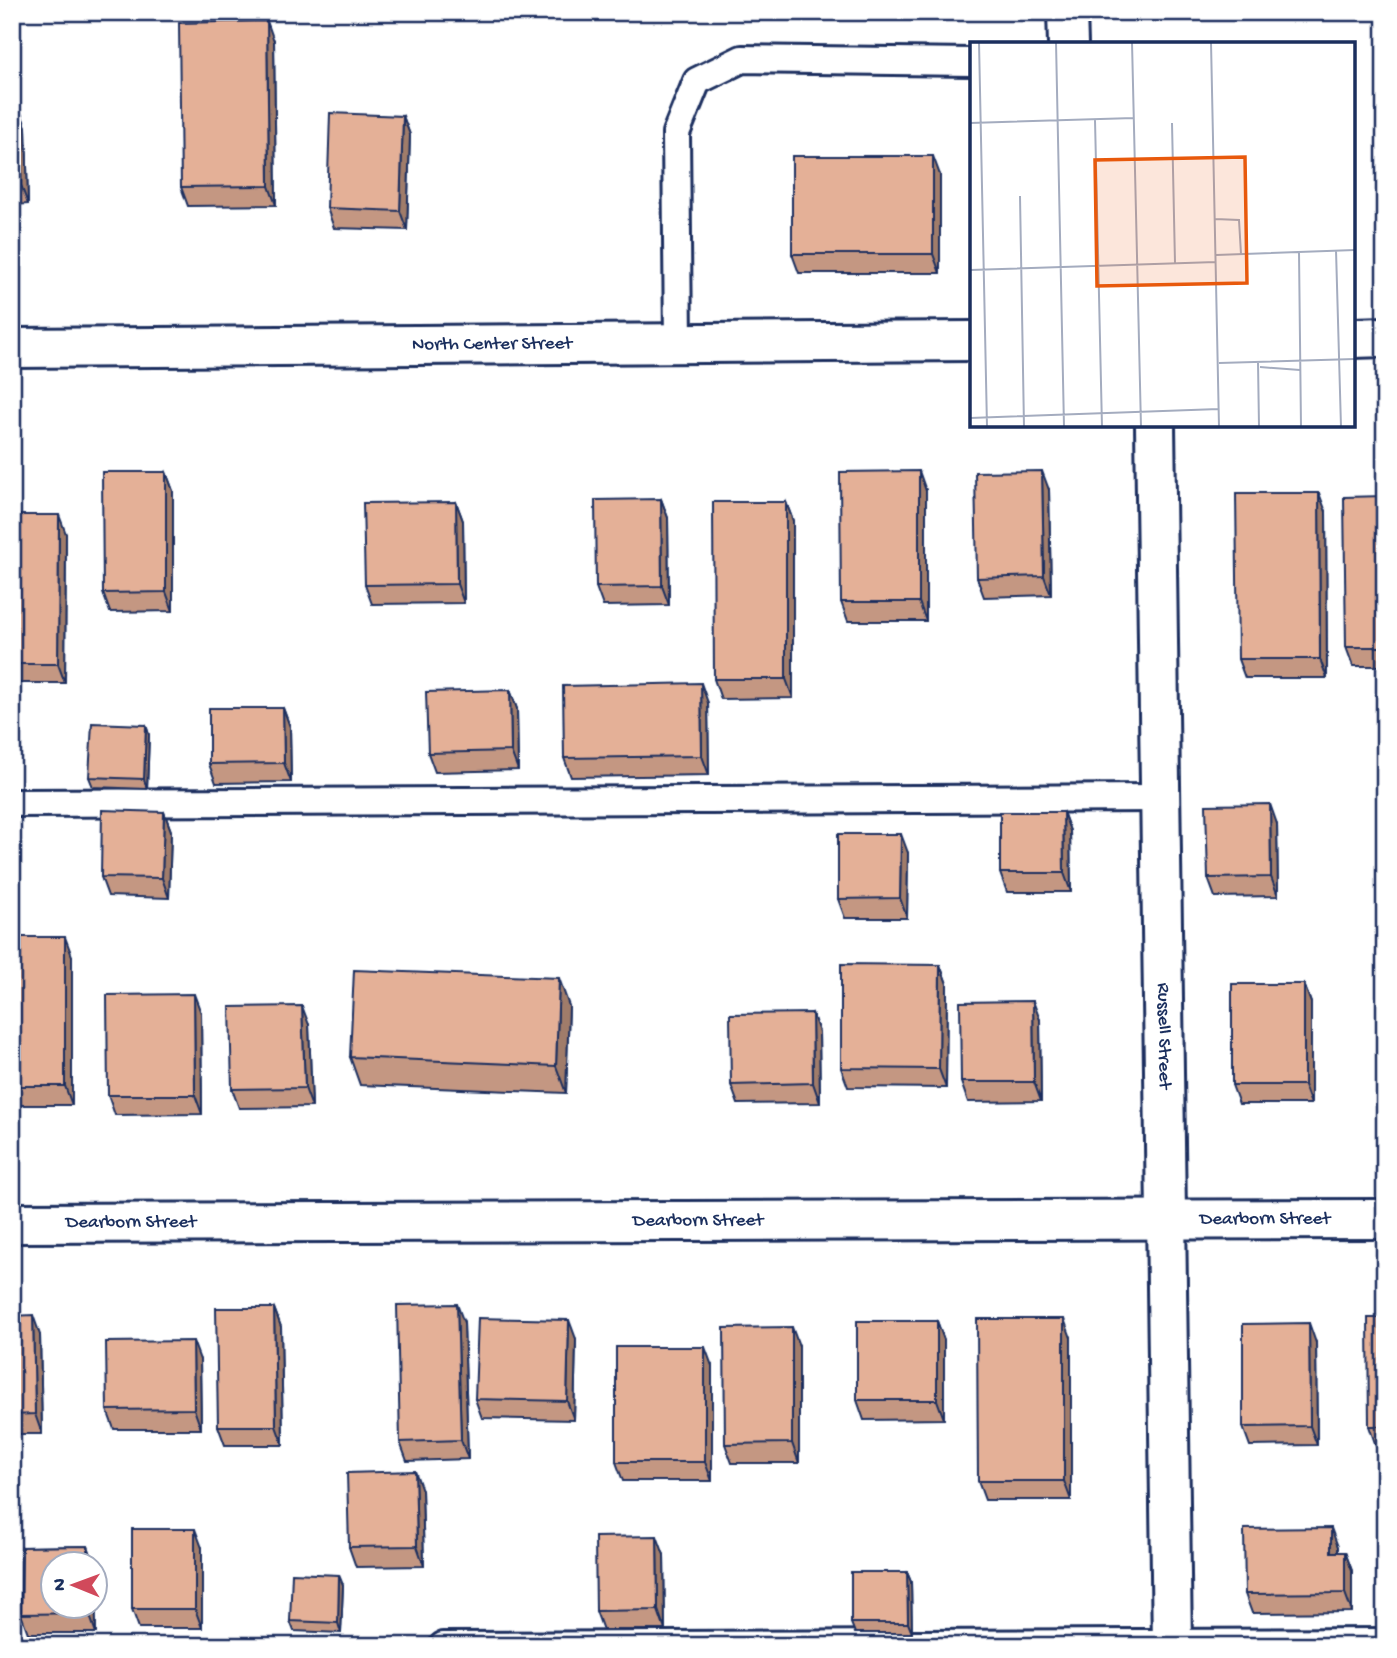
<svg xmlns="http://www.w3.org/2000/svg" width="1397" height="1658" viewBox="0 0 1397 1658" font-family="'Gochi Hand',sans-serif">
	<rect width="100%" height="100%" fill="#fff"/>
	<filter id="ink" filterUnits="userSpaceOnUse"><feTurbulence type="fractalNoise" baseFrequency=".0143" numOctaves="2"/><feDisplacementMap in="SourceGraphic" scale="14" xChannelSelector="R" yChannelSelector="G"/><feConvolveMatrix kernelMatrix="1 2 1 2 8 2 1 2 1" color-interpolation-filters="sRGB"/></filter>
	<g filter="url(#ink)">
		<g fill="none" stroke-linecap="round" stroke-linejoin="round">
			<g stroke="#1b2f5e" stroke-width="32">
				<path id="service" d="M 678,343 L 676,133 L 697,81 L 742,59 L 972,62
					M 12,803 L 1160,798
					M 443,1646 L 1385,1642"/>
			</g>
			<g stroke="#1b2f5e" stroke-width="44">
				<g id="minor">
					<path d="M 1067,12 L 1068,44"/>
					<path d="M 1353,338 L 1385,337"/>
					<path id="s1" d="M 12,348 L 972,341"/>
					<path id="s2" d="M 1155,425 L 1172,1646"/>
					<path id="s3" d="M 12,1223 L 1385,1219"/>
				</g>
			</g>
			<use href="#service" stroke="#fff" stroke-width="26"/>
			<use href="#minor" stroke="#fff" stroke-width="38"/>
		</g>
		<path fill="#c49782" stroke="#1b2f5e" stroke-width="2" d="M 274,41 L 276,205 L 188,206 L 181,187 Z
			M 12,108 L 19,108 L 26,127 L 28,204 L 12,205 Z
			M 403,116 L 410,135 L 407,230 L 334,228 L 327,208 Z
			M 940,175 L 940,273 L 799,273 L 792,254 Z
			M 166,472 L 173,491 L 173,611 L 110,612 L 103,593 Z
			M 1049,490 L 1051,595 L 984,597 L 977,578 Z
			M 926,491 L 926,621 L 848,621 L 841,602 Z
			M 1385,496 L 1385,666 L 1353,666 L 1346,647 Z
			M 661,499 L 668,518 L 669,605 L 603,606 L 596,587 Z
			M 456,502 L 463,521 L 464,603 L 372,604 L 365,585 Z
			M 786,502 L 793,521 L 793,698 L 721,699 L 714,679 Z
			M 1326,512 L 1327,678 L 1245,678 L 1238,659 Z
			M 12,515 L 66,534 L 65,683 L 12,683 Z
			M 510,690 L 517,709 L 518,770 L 435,772 L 428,753 Z
			M 708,703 L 709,775 L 571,777 L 564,758 Z
			M 283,708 L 290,727 L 291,782 L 216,783 L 209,764 Z
			M 146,725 L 149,735 L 147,789 L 93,787 L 89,777 Z
			M 164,812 L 171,831 L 169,898 L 108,896 L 101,877 Z
			M 1063,812 L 1070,831 L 1071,892 L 1007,892 L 1000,873 Z
			M 1277,824 L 1278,896 L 1215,897 L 1208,878 Z
			M 908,853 L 907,918 L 845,918 L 838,899 Z
			M 12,937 L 72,956 L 72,1105 L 12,1105 Z
			M 940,965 L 947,984 L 946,1088 L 848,1087 L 841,1068 Z
			M 1304,984 L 1311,1003 L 1311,1104 L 1239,1104 L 1232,1085 Z
			M 569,1006 L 566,1093 L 360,1085 L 350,1057 Z
			M 201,1013 L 202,1114 L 115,1115 L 108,1095 Z
			M 812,1013 L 819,1032 L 820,1103 L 738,1104 L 731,1085 Z
			M 1040,1020 L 1041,1101 L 968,1102 L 961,1082 Z
			M 309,1025 L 312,1107 L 239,1108 L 232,1089 Z
			M 274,1308 L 281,1327 L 283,1445 L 225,1445 L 218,1426 Z
			M 12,1316 L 40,1335 L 42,1434 L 12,1434 Z
			M 1385,1318 L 1385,1445 L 1376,1446 L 1369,1426 Z
			M 937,1321 L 944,1340 L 944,1419 L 864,1420 L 857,1400 Z
			M 464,1323 L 468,1459 L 407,1461 L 400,1442 Z
			M 1071,1338 L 1071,1500 L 985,1500 L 978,1481 Z
			M 576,1339 L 574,1420 L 482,1418 L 475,1399 Z
			M 1316,1343 L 1317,1445 L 1250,1446 L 1243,1427 Z
			M 799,1346 L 799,1463 L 732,1463 L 725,1444 Z
			M 200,1360 L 201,1429 L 114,1429 L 107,1410 Z
			M 712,1366 L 712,1481 L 623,1481 L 616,1462 Z
			M 422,1490 L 424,1566 L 356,1567 L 349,1547 Z
			M 88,1546 L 94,1564 L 52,1564 L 52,1606 L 94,1606 L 94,1564 L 96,1633 L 28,1633 L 21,1614 L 22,1547 Z
			M 1338,1547 L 1338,1552 L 1345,1552 L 1352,1571 L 1352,1612 L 1252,1613 L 1245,1594 Z
			M 202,1548 L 202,1628 L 139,1628 L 132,1609 Z
			M 664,1555 L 665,1630 L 603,1630 L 596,1611 Z
			M 907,1572 L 911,1582 L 912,1633 L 855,1633 L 851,1623 Z
			M 343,1585 L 341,1633 L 294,1631 L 290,1621 Z"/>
		<path fill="#a07b6a" stroke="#1b2f5e" stroke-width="2" d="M 267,21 L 274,41 L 276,205 L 269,186 Z
			M 19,108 L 26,127 L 28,204 L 21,185 Z
			M 403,116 L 410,135 L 407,230 L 400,211 Z
			M 933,156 L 940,175 L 940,273 L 933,254 Z
			M 919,471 L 926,491 L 926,621 L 919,602 Z
			M 1042,471 L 1049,490 L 1051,595 L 1044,576 Z
			M 166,472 L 173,491 L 173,611 L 166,592 Z
			M 1319,493 L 1326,512 L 1327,678 L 1320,659 Z
			M 661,499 L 668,518 L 669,605 L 662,586 Z
			M 456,502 L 463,521 L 464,603 L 457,584 Z
			M 786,502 L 793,521 L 793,698 L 786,679 Z
			M 59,515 L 66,534 L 65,683 L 58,664 Z
			M 701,683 L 708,703 L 709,775 L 702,756 Z
			M 510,690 L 517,709 L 518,770 L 511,751 Z
			M 283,708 L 290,727 L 291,782 L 284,763 Z
			M 146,725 L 149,735 L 147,789 L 144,779 Z
			M 1270,804 L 1277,824 L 1278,896 L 1271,877 Z
			M 164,812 L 171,831 L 169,898 L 162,878 Z
			M 1063,812 L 1070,831 L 1071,892 L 1064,873 Z
			M 901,834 L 908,853 L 907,918 L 900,898 Z
			M 65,937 L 72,956 L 72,1105 L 65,1086 Z
			M 940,965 L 947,984 L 946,1088 L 939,1069 Z
			M 559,978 L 569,1006 L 566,1093 L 556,1066 Z
			M 1304,984 L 1311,1003 L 1311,1104 L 1304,1085 Z
			M 194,994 L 201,1013 L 202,1114 L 195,1095 Z
			M 1033,1001 L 1040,1020 L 1041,1101 L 1034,1082 Z
			M 302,1006 L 309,1025 L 312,1107 L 305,1088 Z
			M 812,1013 L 819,1032 L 820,1103 L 813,1083 Z
			M 457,1304 L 464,1323 L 468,1459 L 461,1440 Z
			M 274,1308 L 281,1327 L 283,1445 L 276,1426 Z
			M 33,1315 L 40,1335 L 42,1434 L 35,1414 Z
			M 1064,1319 L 1071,1338 L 1071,1500 L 1064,1481 Z
			M 569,1320 L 576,1339 L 574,1420 L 567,1401 Z
			M 937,1321 L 944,1340 L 944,1419 L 937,1400 Z
			M 1309,1323 L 1316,1343 L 1317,1445 L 1310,1426 Z
			M 792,1327 L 799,1346 L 799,1463 L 792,1443 Z
			M 193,1341 L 200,1360 L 201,1429 L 194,1409 Z
			M 705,1347 L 712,1366 L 712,1481 L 705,1462 Z
			M 415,1471 L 422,1490 L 424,1566 L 417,1546 Z
			M 1331,1528 L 1338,1547 L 1338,1572 L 1331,1552 Z
			M 195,1529 L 202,1548 L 202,1628 L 195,1609 Z
			M 657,1536 L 664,1555 L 665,1630 L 658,1610 Z
			M 88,1546 L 94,1564 L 88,1564 Z
			M 1345,1552 L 1352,1571 L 1352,1612 L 1345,1593 Z
			M 94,1564 L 95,1566 L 96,1633 L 89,1613 L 89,1606 L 94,1606 Z
			M 907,1572 L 911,1582 L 912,1633 L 908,1623 Z
			M 339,1575 L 343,1585 L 341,1633 L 338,1623 Z"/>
		<path fill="#e4b097" stroke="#1b2f5e" stroke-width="2" d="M 267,21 L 269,186 L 181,187 L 179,23 Z
			M 12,108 L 19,108 L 21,185 L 12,185 Z
			M 330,113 L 403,116 L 400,211 L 327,208 Z
			M 792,156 L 933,156 L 933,254 L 792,254 Z
			M 919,471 L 919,602 L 841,602 L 840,472 Z
			M 1042,471 L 1044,576 L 977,578 L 975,472 Z
			M 102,472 L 166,472 L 166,592 L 103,593 Z
			M 1236,493 L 1319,493 L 1320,659 L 1238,659 Z
			M 1385,496 L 1385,647 L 1346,647 L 1344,497 Z
			M 661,499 L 662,586 L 596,587 L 595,500 Z
			M 456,502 L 457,584 L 365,585 L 363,503 Z
			M 713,502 L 786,502 L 786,679 L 714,679 Z
			M 12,515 L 59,515 L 58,664 L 12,664 Z
			M 701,683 L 702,756 L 564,758 L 563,686 Z
			M 510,690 L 511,751 L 428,753 L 426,692 Z
			M 209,708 L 283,708 L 284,763 L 209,764 Z
			M 92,723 L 146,725 L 144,779 L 89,777 Z
			M 1270,804 L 1271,877 L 1208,878 L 1206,805 Z
			M 102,810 L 164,812 L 162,878 L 101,877 Z
			M 1000,812 L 1063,812 L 1064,873 L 1000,873 Z
			M 838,834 L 901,834 L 900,898 L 838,899 Z
			M 12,937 L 65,937 L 65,1086 L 12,1086 Z
			M 841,964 L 940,965 L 939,1069 L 841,1068 Z
			M 354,970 L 559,978 L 556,1066 L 350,1057 Z
			M 1232,984 L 1304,984 L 1304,1085 L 1232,1085 Z
			M 194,994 L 195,1095 L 108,1095 L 107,995 Z
			M 1033,1001 L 1034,1082 L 961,1082 L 960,1002 Z
			M 302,1006 L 305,1088 L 232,1089 L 230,1007 Z
			M 812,1013 L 813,1083 L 731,1085 L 730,1014 Z
			M 457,1304 L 461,1440 L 400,1442 L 397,1305 Z
			M 216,1308 L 274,1308 L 276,1426 L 218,1426 Z
			M 33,1315 L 35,1414 L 12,1415 L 12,1316 Z
			M 478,1318 L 569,1320 L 567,1401 L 475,1399 Z
			M 1368,1318 L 1385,1318 L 1385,1426 L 1369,1426 Z
			M 977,1319 L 1064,1319 L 1064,1481 L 978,1481 Z
			M 857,1321 L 937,1321 L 937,1400 L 857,1400 Z
			M 1309,1323 L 1310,1426 L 1243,1427 L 1243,1324 Z
			M 792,1327 L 792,1443 L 725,1444 L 724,1328 Z
			M 193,1341 L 194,1409 L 107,1410 L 106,1342 Z
			M 616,1347 L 705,1347 L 705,1462 L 616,1462 Z
			M 415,1471 L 417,1546 L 349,1547 L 347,1473 Z
			M 1331,1528 L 1331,1552 L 1345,1552 L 1345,1593 L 1245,1594 L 1244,1529 Z
			M 132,1529 L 195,1529 L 195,1609 L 132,1609 Z
			M 657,1536 L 658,1610 L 596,1611 L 595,1537 Z
			M 88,1546 L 88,1564 L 52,1564 L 52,1606 L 89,1606 L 89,1613 L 21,1614 L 22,1547 Z
			M 851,1572 L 907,1572 L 908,1623 L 851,1623 Z
			M 292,1573 L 339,1575 L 338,1623 L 290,1621 Z"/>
	</g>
	<g text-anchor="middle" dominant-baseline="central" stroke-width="5" stroke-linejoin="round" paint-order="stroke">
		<g font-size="19" fill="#1b2f5e" stroke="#fff">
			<text stroke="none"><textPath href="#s1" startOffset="480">North Center Street</textPath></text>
			<text stroke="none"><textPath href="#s2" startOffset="611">Russell Street</textPath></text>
			<text stroke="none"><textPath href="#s3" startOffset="1253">Dearborn Street</textPath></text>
			<text stroke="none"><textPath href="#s3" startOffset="686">Dearborn Street</textPath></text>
			<text stroke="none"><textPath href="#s3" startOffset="119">Dearborn Street</textPath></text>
		</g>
	</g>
	<g transform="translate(970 42)">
		<rect width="385" height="385" fill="#fff"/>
		<path fill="none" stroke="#a4acbf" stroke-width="2" d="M 9,0 L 17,385M 86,0 L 94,385M 162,0 L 171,385M 241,0 L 249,385M 125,78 L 132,385M 0,81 L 164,76M 202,81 L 205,221M 50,154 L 54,385M 245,177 L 269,178 L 271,212M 366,208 L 371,385M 329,210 L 331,385M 246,213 L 385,208M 0,228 L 246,220M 288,320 L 289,385M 249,321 L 385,317M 290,325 L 330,328M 0,376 L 249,367"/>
		<path fill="#e8590c" fill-opacity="0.15" stroke="#e8590c" stroke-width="3.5" d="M 275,115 L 277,241 L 127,244 L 125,118 Z"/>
		<rect width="385" height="385" fill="none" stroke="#1b2f5e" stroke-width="3.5"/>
	</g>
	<rect width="1397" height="1658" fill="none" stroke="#fff" stroke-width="42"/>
	<rect x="21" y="21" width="1355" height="1616" fill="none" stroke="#1b2f5e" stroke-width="2.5" filter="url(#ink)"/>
	<g transform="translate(74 1585) rotate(271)"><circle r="33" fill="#ffffff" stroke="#a4acbf" stroke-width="2"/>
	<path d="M0-5L12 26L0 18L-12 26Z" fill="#d1495b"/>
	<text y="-10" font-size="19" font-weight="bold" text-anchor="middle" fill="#1b2f5e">N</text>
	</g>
</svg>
